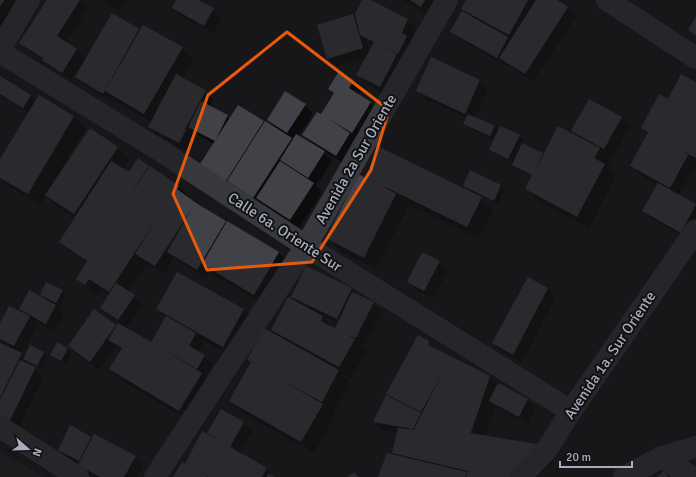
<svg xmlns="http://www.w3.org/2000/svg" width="696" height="477" viewBox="0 0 696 477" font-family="Signika,sans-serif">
	<rect width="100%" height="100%" fill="#17171a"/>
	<path fill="#232327" d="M 0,451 L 43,477 L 0,477 Z"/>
	<path fill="#0007" fill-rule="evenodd" d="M 0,0 L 23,0 L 0,35 Z
		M 48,0 L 81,0 L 88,8 L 66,43 L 76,50 L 85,58 L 71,80 L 52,68 L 45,61 L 29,51 L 21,43 Z
		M 100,0 L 127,0 L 121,11 Z
		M 178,0 L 196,0 L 213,9 L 221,18 L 213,33 L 182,17 L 173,8 Z
		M 363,0 L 369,0 L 408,20 L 416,29 L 410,41 L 415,45 L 406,62 L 400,59 L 404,64 L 388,95 L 366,83 L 358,75 L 367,57 L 336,66 L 327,58 L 353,15 L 357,19 ZM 366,39 L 374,45 L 370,52 Z
		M 403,0 L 443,0 L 433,18 Z
		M 467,0 L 555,0 L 568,8 L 576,17 L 533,82 L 506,64 L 505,65 L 460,40 L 452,32 L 469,16 L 462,9 Z
		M 112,14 L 140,31 L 182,48 L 194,60 L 183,79 L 205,91 L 213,100 L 209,107 L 227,116 L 230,119 L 238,106 L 279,131 L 268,120 L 305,105 L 313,113 L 299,136 L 314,145 L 304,134 L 321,116 L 334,94 L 329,89 L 340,73 L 353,81 L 362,90 L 358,95 L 370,103 L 379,111 L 361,141 L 352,136 L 358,142 L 345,164 L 323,151 L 332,161 L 316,186 L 322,192 L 299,228 L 263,204 L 262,206 L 210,173 L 214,144 L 195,133 L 193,138 L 194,139 L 187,151 L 157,135 L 149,127 L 151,122 L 118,103 L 113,98 L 111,101 L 85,86 L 76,77 Z
		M 0,77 L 31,95 L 35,100 L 32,105 L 33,106 L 39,96 L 74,117 L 86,129 L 60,171 L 62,172 L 118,148 L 129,159 L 123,169 L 129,173 L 138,160 L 178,186 L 190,198 L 189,199 L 227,223 L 279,253 L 290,264 L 266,306 L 215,276 L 210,271 L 206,278 L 174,258 L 164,274 L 147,264 L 128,292 L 143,304 L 126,329 L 156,346 L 152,342 L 166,318 L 157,309 L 243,310 L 255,321 L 235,358 L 200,339 L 204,343 L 198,352 L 204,356 L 213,364 L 205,378 L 213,386 L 191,422 L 122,381 L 110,369 L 121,351 L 116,346 L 99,370 L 78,355 L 69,346 L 94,310 L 117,327 L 119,323 L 109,316 L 101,308 L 109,295 L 101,290 L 97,296 L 89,290 L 77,278 L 87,263 L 72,253 L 60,241 L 75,218 L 58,207 L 46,195 L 40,205 L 5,184 L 0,179 L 0,161 L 29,112 L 0,95 Z
		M 480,81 L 488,89 L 475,118 L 494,127 L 499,131 L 519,136 L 523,140 L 522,144 L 544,155 L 579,137 L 573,131 L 621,118 L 630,126 L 613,157 L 603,152 L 611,160 L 607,168 L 616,176 L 589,228 L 538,201 L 526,189 L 533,177 L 517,169 L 513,165 L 514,163 L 494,154 L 490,150 L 495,140 L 469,128 L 464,124 L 467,118 L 425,99 L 417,91 Z
		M 696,83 L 696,164 L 679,195 L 696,205 L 696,229 L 690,240 L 652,219 L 644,211 L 658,185 L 639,174 L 631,166 L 648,134 L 642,128 L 668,100 Z
		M 471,172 L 501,186 L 505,190 L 498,204 L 468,190 L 464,185 Z
		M 365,179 L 481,198 L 493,210 L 479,238 L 404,203 L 408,207 L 376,269 L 339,250 L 328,238 Z
		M 423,253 L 439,262 L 448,271 L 433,299 L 416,290 L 408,282 Z
		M 307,267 L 352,289 L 360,297 L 373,303 L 382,311 L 364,346 L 358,343 L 366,351 L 351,378 L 340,373 L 350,383 L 333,415 L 334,416 L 314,453 L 242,413 L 230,401 L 252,363 L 248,360 L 279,337 L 272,330 L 299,304 L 292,297 ZM 322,316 L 338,323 L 335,329 Z
		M 528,278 L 548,289 L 556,297 L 522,362 L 502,352 L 494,343 Z
		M 62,291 L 66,295 L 60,307 L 53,303 L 64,314 L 54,332 L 33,320 L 38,325 L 22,355 L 25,358 L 43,353 L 47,357 L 41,369 L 29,363 L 28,365 L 35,368 L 44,377 L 17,431 L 0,422 L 0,344 L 6,346 L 0,341 L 0,325 L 26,315 L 20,309 L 46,300 L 41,295 Z
		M 418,336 L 429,342 L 437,350 L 490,377 L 498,385 L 528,400 L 536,408 L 528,424 L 499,409 L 496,406 L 485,437 L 533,477 L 380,477 L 393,455 L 398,433 L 382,430 L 374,422 Z
		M 67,348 L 72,353 L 66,365 L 55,359 L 51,355 Z
		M 221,410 L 244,423 L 252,432 L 239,454 L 267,469 L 275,477 L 175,477 L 190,468 L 214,438 L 208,433 ZM 217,438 L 235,448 L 234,450 L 217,440 Z
		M 70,427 L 93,439 L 135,456 L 143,465 L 137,477 L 94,477 L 88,474 L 80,464 L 67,458 L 59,450 Z"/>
	<path fill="#414247" d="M 0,0 L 4,0 L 0,7 Z
		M 47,0 L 80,0 L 43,58 L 19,43 Z
		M 176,0 L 198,0 L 214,8 L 204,26 L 172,8 Z
		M 362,0 L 371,0 L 408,19 L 402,33 L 407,36 L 398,54 L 360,35 L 355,14 Z
		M 410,0 L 425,0 L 421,7 Z
		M 466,0 L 528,0 L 509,35 L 461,9 Z
		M 536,0 L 557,0 L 568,7 L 525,74 L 499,58 Z
		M 462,11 L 508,37 L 497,58 L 450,32 Z
		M 112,13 L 139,29 L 103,94 L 75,77 Z
		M 353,14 L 363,48 L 327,59 L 317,25 Z
		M 696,16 L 696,35 L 688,30 Z
		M 143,25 L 183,47 L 144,114 L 105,91 Z
		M 57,36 L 77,49 L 62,73 L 42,60 Z
		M 374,42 L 397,54 L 380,87 L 356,75 Z
		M 431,57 L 480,80 L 465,114 L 416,91 Z
		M 339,71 L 354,80 L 349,88 L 371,102 L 352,133 L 329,119 L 350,133 L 336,156 L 302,135 L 317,112 L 321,114 L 334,93 L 328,89 Z
		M 176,74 L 206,90 L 185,129 L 186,130 L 179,143 L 148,127 Z
		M 681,74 L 696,82 L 696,158 L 680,150 L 688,155 L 670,188 L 630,166 L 648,132 L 641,128 L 659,94 L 668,99 Z
		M 0,76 L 31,95 L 23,108 L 0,94 Z
		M 285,91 L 306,104 L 287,133 L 267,120 Z
		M 39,95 L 74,116 L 28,194 L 0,178 L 0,159 Z
		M 589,99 L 622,117 L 604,149 L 571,131 Z
		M 201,101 L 228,115 L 215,141 L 188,127 Z
		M 238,105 L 264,121 L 226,181 L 200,164 Z
		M 468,114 L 495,126 L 490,136 L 463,124 Z
		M 265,121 L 292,138 L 253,198 L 227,181 Z
		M 500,126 L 520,135 L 508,159 L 489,150 Z
		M 558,126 L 600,148 L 594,158 L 605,164 L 577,217 L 525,189 L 532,175 L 512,165 L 522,143 L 543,153 L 535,171 Z
		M 90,128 L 118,147 L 74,214 L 45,195 Z
		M 296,134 L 325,151 L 308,178 L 280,160 Z
		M 379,147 L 482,197 L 467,227 L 379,184 L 396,194 L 364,258 L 326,238 L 359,174 L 365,178 Z
		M 138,158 L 149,166 L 123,206 L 150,166 L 179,186 L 177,189 L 196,203 L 226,221 L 197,270 L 167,252 L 192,208 L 155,266 L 135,254 L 161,212 L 109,292 L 89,279 L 85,285 L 76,279 L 87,261 L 59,242 L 111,161 L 129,172 Z
		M 280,161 L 314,183 L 290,220 L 256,198 Z
		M 470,170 L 501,185 L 494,201 L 463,186 Z
		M 658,183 L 696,204 L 681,233 L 642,211 Z
		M 227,221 L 279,252 L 254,295 L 202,264 Z
		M 422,252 L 440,261 L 424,291 L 407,282 Z
		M 306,266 L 352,288 L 337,319 L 291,297 Z
		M 177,272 L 244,309 L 223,347 L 156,309 Z
		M 528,277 L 548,288 L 513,355 L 492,343 Z
		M 46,282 L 63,290 L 56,303 L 40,295 Z
		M 116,283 L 135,295 L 118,320 L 100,308 Z
		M 29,290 L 56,305 L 46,324 L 19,309 Z
		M 352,292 L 374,302 L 356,338 L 346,334 L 355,339 L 339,367 L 271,330 L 288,297 L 323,316 L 321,321 L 335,328 Z
		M 9,306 L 30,316 L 14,346 L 0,339 L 0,323 Z
		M 94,309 L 116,325 L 90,362 L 68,346 Z
		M 166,316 L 196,333 L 189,346 L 205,355 L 197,369 L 155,345 L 202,373 L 179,411 L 109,369 L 122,348 L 108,340 L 118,323 L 151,342 Z
		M 264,328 L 339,370 L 322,402 L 279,379 L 323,404 L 301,442 L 229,401 L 251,362 L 247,360 Z
		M 418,335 L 429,341 L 428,345 L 490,376 L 470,435 L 471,433 L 541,445 L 511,477 L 466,477 L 468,471 L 392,453 L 398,428 L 415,430 L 414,429 L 445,368 L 421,412 L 386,394 Z
		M 57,342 L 68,348 L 61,361 L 50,355 Z
		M 0,343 L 22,353 L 0,398 Z
		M 30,345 L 44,352 L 37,366 L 23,359 Z
		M 20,360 L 36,367 L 8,424 L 0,419 L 0,400 Z
		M 498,383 L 528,399 L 519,417 L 489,401 Z
		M 386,395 L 421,413 L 413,429 L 373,422 Z
		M 221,409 L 244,422 L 230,447 L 207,433 Z
		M 70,425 L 91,437 L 79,461 L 58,450 Z
		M 202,431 L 267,468 L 262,477 L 209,477 L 200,472 L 208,477 L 173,477 L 182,462 L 185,464 Z
		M 94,434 L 136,456 L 124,477 L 100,477 L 78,465 Z
		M 387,453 L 467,472 L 465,477 L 378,477 Z
		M 664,471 L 668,477 L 657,477 Z
		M 354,472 L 359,477 L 348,477 Z
		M 268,473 L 275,477 L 267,477 Z"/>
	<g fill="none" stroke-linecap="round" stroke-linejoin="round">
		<path stroke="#38393f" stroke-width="22" d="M 607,0 L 696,58
			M 0,49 L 29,0
			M 0,52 L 161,151 L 306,246 L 571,411
			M 0,427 L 78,477
			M 662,457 L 691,477
			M 155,477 L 306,246 L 447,0
			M 520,477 L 548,448 L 571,411 L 696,230
			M 624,477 L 662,457 L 696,447"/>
	</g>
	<path d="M0 0H696V477H0ZM 287,32 L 389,110 L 371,170 L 312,262 L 207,270 L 173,194 L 208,95 Z" fill="#17171a" fill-opacity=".55" fill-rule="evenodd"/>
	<path fill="none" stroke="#e8590c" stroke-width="3" stroke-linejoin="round" d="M 287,32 L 389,110 L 371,170 L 312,262 L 207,270 L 173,194 L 208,95 Z"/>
	<g text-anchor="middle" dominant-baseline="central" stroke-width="4" stroke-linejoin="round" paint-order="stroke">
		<g font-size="15" fill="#a8adbb" stroke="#121215">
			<text transform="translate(356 159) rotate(-60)">Avenida 2a Sur Oriente</text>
			<text transform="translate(285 232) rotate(33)">Calle 6a. Oriente Sur</text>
			<text transform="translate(610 355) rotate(-56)">Avenida 1a. Sur Oriente</text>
		</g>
	</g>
	<g transform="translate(28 449) rotate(110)" stroke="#121215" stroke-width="3" paint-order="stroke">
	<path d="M0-3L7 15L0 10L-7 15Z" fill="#a8adbb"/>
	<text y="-6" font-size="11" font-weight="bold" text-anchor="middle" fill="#a8adbb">N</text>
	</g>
	<path d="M560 461v6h72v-6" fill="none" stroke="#a8adbb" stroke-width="2"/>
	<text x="566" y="461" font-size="12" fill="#a8adbb" stroke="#121215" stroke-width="3" paint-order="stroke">20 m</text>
</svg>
